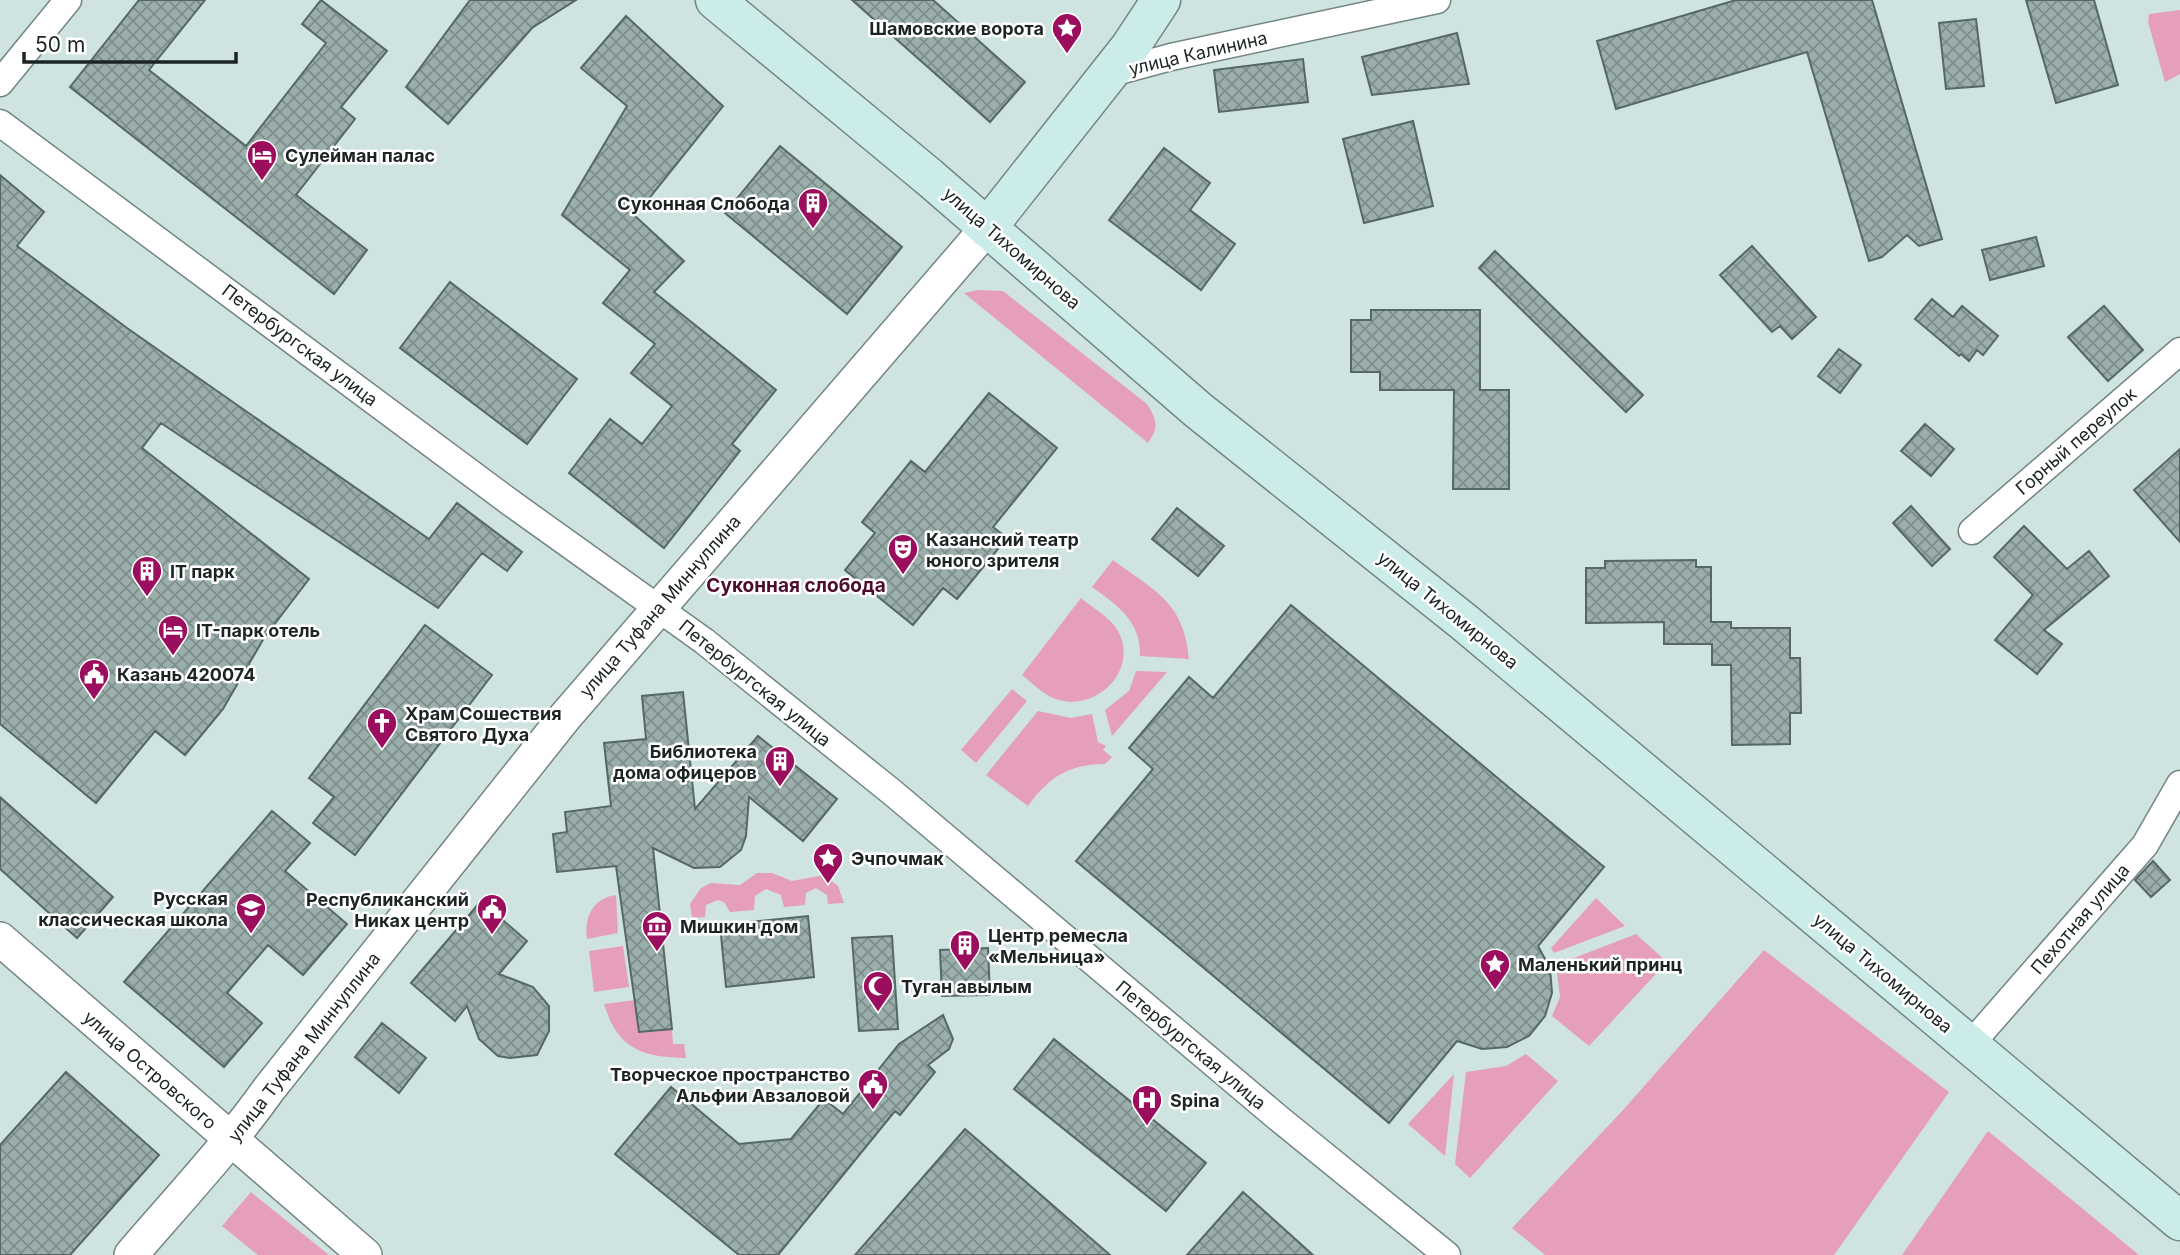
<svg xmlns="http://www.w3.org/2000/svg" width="2180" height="1255" viewBox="0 0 2180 1255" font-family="Inter,sans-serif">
	<defs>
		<pattern id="building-cross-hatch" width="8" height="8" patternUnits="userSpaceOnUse" patternTransform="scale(1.75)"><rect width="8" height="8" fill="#9aaeac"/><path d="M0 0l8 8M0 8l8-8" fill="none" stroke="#7d8d8c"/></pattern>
	</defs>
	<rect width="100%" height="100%" fill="#cfe3e1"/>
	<path fill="#e69fbb" d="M 2180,10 L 2180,74 L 2165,82 L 2148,22 L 2149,14 Z
		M 978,290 L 1003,291 L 1147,404 C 1157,420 1159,428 1148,443 L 964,293 Z
		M 1113,560 C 1156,592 1184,602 1189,659 L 1140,656 C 1141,621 1118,606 1092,587 Z
		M 1081,598 C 1093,608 1110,617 1118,631 C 1140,671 1094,715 1053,698 C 1043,694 1032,683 1022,675 Z
		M 1136,671 L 1167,672 L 1112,736 L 1105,710 L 1129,691 Z
		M 1012,689 L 1027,701 L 976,763 L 961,750 Z
		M 1038,711 L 1071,718 L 1092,714 L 1098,742 L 1106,746 L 1103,750 L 1112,757 L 1105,764 C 1069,764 1049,777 1028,806 L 986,775 Z
		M 757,873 L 772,873 L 792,881 L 824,875 L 838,886 L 844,903 L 828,904 L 827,895 L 816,888 L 806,893 L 805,905 L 784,907 L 781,895 L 766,889 L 755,896 L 754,910 L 730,912 L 724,902 L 718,900 L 706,905 L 705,917 L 692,918 L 690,904 L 701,888 L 711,883 L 740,885 Z
		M 616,895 L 618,933 L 587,939 C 584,917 593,898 616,895 Z
		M 1596,898 L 1625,926 L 1554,953 L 1551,948 Z
		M 1636,934 L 1667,962 L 1589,1046 L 1552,1016 L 1560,997 L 1556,965 Z
		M 623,946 L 629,987 L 594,992 L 589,951 Z
		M 1764,950 L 1949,1092 L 1834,1255 L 1545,1255 L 1512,1228 L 1624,1109 Z
		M 636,1000 L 639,1032 L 672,1029 L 673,1044 L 684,1044 L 686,1058 C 641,1057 618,1049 604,1004 Z
		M 1526,1054 L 1558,1081 L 1470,1178 L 1455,1164 L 1466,1072 L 1506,1066 Z
		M 1454,1074 L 1445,1156 L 1408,1124 Z
		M 1988,1131 L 2139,1255 L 1902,1255 Z
		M 251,1192 L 329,1255 L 258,1255 L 222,1226 Z"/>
	<path fill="url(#building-cross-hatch)" stroke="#556866" stroke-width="2" d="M 139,0 L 205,0 L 149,70 L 246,146 L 326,43 L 302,24 L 321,0 L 387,51 L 341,107 L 355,119 L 296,195 L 367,250 L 334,294 L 70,87 Z
		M 470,0 L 576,0 L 532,28 L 448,124 L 406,87 Z
		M 852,0 L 933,0 L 1025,82 L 990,122 Z
		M 1736,0 L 1872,0 L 1942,239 L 1919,246 L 1907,235 L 1882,257 L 1869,261 L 1807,52 L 1616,109 L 1597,41 Z
		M 2026,0 L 2094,0 L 2118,85 L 2056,103 Z
		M 626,16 L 723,106 L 635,216 L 684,261 L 654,292 L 776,390 L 732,444 L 740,451 L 664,548 L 569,473 L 610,419 L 642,444 L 672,406 L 631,373 L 655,344 L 603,303 L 630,270 L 562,215 L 627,106 L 581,68 Z
		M 1976,19 L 1984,86 L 1946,89 L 1939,23 Z
		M 1457,33 L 1469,84 L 1372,95 L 1362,57 Z
		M 1303,59 L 1308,102 L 1219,112 L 1214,70 Z
		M 1413,121 L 1433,206 L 1364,223 L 1343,139 Z
		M 780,146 L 902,247 L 847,314 L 725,213 Z
		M 1164,148 L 1210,183 L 1190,210 L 1235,244 L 1201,290 L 1109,220 Z
		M 0,175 L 44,212 L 17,246 L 127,328 L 429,539 L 457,503 L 522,552 L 507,571 L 482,553 L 438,608 L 161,423 L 142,448 L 309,579 L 264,638 L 223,709 L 185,755 L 155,731 L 96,803 L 0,724 Z
		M 2036,237 L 2044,266 L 1990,280 L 1982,250 Z
		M 1752,246 L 1816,317 L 1792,339 L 1780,326 L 1772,332 L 1720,275 Z
		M 1495,251 L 1643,395 L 1626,412 L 1479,268 Z
		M 450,282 L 577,379 L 527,444 L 400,348 Z
		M 1932,299 L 1953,317 L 1962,306 L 1998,336 L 1983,355 L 1977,350 L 1969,361 L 1961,354 L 1959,356 L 1915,319 Z
		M 2104,306 L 2143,350 L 2108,381 L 2068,337 Z
		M 1371,310 L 1480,310 L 1480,390 L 1509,390 L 1509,489 L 1453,489 L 1454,390 L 1380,390 L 1380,372 L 1351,372 L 1351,320 L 1371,320 Z
		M 1839,349 L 1861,365 L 1840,393 L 1818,376 Z
		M 989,393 L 1057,448 L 993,527 L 1007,538 L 957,599 L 943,588 L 913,625 L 845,570 L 875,533 L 862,522 L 911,461 L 925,472 Z
		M 1925,424 L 1954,449 L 1931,476 L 1901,451 Z
		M 2180,449 L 2180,542 L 2134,490 Z
		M 1911,506 L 1950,549 L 1932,566 L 1893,523 Z
		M 1177,508 L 1224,546 L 1198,576 L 1152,539 Z
		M 2024,526 L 2067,569 L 2089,551 L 2109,576 L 2044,630 L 2062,644 L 2037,674 L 1995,640 L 2033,595 L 1994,557 Z
		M 1696,560 L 1696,567 L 1711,567 L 1711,622 L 1731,622 L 1731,628 L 1790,628 L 1790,658 L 1800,658 L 1801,713 L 1790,713 L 1790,744 L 1732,745 L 1731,665 L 1712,665 L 1712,644 L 1664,644 L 1664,622 L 1586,623 L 1586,568 L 1605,568 L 1605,561 Z
		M 1291,605 L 1604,867 L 1538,946 L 1550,968 L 1552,993 L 1545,1016 L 1529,1036 L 1507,1047 L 1482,1049 L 1457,1041 L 1389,1123 L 1076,861 L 1153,769 L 1129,748 L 1189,677 L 1213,698 Z
		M 425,625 L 492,675 L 355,855 L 313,823 L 334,797 L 309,778 Z
		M 683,692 L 695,809 L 758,736 L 837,799 L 803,841 L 749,797 L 746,836 L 741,850 L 720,867 L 694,868 L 653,848 L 672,1029 L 639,1032 L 616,866 L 557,872 L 553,834 L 567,832 L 565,812 L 611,806 L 604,743 L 646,739 L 642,696 Z
		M 0,797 L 113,897 L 77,938 L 0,869 Z
		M 272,811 L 310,843 L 285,871 L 347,924 L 303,975 L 268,945 L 227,993 L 262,1023 L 224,1067 L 124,982 Z
		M 2153,861 L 2170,880 L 2151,897 L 2135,880 Z
		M 481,901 L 527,941 L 499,974 L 533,987 L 549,1006 L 549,1031 L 537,1055 L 510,1058 L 498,1056 L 479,1039 L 467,1006 L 455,1021 L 411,983 Z
		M 808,916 L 814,977 L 726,987 L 720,925 Z
		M 892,936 L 898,1029 L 859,1031 L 852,938 Z
		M 988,948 L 990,995 L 942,996 L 940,950 Z
		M 943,1015 L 953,1039 L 949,1049 L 928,1065 L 935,1072 L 900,1115 L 895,1111 L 778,1255 L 739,1255 L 615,1154 L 671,1087 L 739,1144 L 791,1139 L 824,1099 L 843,1114 L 899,1044 Z
		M 382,1023 L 426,1058 L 399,1093 L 355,1057 Z
		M 1054,1039 L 1206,1163 L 1166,1211 L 1014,1089 Z
		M 66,1072 L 159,1155 L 70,1255 L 0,1255 L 0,1145 Z
		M 965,1129 L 1110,1255 L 855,1255 Z
		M 1243,1192 L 1313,1255 L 1187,1255 Z"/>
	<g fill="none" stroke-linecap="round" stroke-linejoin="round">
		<g stroke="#738684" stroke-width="29">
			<path id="minor" d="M 1108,74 L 1171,57 L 1437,0
				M 0,83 L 68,0
				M 0,123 L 511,503 L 704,641 L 893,793 L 1277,1117 L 1447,1255
				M 1972,531 L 2180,351
				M 1970,1045 L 2145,845 L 2180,784"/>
		</g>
		<g stroke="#738684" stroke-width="36">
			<path id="tertiary" d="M 0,939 L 365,1255
				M 131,1255 C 178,1200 227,1148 269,1089 L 565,717 L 987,228"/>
		</g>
		<g stroke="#738684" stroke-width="41">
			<path id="secondary" d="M 715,0 L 929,177 L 1198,410 L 1464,622 L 2180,1221
				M 987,228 L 1130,47 L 1161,0"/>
		</g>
		<use href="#minor" stroke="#fff" stroke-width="26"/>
		<use href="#tertiary" stroke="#fff" stroke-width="33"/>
		<use href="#secondary" stroke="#ccecea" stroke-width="38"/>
	</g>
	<defs>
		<g id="sight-pin" transform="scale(1.575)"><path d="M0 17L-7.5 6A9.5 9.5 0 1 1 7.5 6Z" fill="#9b0e5e" stroke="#fff"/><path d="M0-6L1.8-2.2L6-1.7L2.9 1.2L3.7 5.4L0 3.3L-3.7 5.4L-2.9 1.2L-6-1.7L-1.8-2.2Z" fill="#fff"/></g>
		<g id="hotel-pin" transform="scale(1.575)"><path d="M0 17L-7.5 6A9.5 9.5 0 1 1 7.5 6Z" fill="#9b0e5e" stroke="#fff"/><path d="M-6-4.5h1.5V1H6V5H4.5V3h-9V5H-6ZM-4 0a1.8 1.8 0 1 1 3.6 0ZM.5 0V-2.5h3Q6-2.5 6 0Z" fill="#fff"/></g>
		<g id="building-pin" transform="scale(1.575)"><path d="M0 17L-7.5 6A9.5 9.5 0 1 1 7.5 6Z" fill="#9b0e5e" stroke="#fff"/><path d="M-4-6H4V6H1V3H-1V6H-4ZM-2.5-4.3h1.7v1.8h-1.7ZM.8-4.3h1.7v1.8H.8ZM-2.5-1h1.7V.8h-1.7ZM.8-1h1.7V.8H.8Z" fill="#fff"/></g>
		<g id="theatre-pin" transform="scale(1.575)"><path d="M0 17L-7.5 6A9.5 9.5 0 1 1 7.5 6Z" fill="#9b0e5e" stroke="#fff"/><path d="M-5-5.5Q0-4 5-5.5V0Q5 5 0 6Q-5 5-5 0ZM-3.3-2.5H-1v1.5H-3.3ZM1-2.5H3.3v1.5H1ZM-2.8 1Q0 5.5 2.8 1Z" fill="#fff"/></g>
		<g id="civic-pin" transform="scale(1.575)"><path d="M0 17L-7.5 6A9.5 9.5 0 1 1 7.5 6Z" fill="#9b0e5e" stroke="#fff"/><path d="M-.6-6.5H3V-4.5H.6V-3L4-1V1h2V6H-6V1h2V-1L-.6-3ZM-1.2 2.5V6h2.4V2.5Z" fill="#fff"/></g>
		<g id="church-pin" transform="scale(1.575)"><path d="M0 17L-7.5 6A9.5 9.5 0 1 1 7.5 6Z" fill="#9b0e5e" stroke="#fff"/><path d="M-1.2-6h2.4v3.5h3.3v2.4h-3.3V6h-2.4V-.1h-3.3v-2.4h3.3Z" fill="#fff"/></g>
		<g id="school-pin" transform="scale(1.575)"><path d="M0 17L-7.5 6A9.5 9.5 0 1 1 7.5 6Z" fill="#9b0e5e" stroke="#fff"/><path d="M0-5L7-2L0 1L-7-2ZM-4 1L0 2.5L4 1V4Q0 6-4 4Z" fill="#fff"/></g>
		<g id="museum-pin" transform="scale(1.575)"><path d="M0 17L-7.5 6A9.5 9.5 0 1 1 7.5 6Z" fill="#9b0e5e" stroke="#fff"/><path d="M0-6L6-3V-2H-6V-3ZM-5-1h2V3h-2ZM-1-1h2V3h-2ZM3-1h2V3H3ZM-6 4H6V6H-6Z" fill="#fff"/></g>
		<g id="mosque-pin" transform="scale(1.575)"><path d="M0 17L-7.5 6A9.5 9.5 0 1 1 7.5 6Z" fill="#9b0e5e" stroke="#fff"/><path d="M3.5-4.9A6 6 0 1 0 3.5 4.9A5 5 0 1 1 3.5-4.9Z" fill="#fff"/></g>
		<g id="hospital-pin" transform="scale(1.575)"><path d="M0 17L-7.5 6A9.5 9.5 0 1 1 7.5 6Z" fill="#9b0e5e" stroke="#fff"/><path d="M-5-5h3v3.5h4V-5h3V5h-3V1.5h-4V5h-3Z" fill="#fff"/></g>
	</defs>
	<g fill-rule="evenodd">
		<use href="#sight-pin" x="1067" y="28"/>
		<use href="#hotel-pin" x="262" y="155"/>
		<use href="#building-pin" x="813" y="203"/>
		<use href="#theatre-pin" x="903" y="549"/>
		<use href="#building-pin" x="147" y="571"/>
		<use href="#hotel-pin" x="173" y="630"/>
		<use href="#civic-pin" x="94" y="674"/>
		<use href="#church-pin" x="382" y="723"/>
		<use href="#building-pin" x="780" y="761"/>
		<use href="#sight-pin" x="828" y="858"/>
		<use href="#school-pin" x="251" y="908"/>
		<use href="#civic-pin" x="492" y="909"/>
		<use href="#museum-pin" x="657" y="926"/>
		<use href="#building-pin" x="965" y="945"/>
		<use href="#sight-pin" x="1495" y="964"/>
		<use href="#mosque-pin" x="878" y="986"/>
		<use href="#civic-pin" x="873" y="1084"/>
		<use href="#hospital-pin" x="1147" y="1100"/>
	</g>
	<g text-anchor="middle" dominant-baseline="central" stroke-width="5" stroke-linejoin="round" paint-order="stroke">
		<g font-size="18" font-weight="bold" fill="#1d2524" stroke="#fff" text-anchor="start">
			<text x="1044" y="28" text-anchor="end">Шамовские ворота</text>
			<text x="285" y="155">Сулейман палас</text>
			<text x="790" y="203" text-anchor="end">Суконная Слобода</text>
			<text x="926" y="539">Казанский театр<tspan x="926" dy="21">юного зрителя</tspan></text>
			<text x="170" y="571">IT парк</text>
			<text x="196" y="630">IT-парк отель</text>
			<text x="117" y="674">Казань 420074</text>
			<text x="405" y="713">Храм Сошествия<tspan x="405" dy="21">Святого Духа</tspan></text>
			<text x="757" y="751" text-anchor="end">Библиотека<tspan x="757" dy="21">дома офицеров</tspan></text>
			<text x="851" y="858">Эчпочмак</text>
			<text x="228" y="898" text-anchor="end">Русская<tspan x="228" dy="21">классическая школа</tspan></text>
			<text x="469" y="899" text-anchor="end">Республиканский<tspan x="469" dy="21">Никах центр</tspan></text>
			<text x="680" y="926">Мишкин дом</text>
			<text x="988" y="935">Центр ремесла<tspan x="988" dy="21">«Мельница»</tspan></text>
			<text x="1518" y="964">Маленький принц</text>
			<text x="901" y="986">Туган авылым</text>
			<text x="850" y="1074" text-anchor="end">Творческое пространство<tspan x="850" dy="21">Альфии Авзаловой</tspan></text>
			<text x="1170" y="1100">Spina</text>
		</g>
		<g font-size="18" fill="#1d2524" stroke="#fff">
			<text transform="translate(1198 53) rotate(-13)">улица Калинина</text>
			<text transform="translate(1012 248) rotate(41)">улица Тихомирнова</text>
			<text transform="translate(300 345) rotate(37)">Петербургская улица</text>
			<text transform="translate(2076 441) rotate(-41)">Горный переулок</text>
			<text transform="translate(660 606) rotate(-49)">улица Туфана Миннуллина</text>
			<text transform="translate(1448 610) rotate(39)">улица Тихомирнова</text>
			<text transform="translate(755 683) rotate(39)">Петербургская улица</text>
			<text transform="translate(2080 919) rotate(-49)">Пехотная улица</text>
			<text transform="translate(1883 973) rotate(40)">улица Тихомирнова</text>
			<text transform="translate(1191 1045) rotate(40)">Петербургская улица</text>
			<text transform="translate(304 1047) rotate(-52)">улица Туфана Миннуллина</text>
			<text transform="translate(150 1070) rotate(41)">улица Островского</text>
		</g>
		<g font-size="19" font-weight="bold" fill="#4d0d2e" stroke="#fff">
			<text x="796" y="585">Суконная слобода</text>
		</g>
	</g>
	<path d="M24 52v10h212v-10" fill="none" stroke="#1d2524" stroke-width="3.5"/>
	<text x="35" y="52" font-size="21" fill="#1d2524" stroke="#ffffff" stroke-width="5" paint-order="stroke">50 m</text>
</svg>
